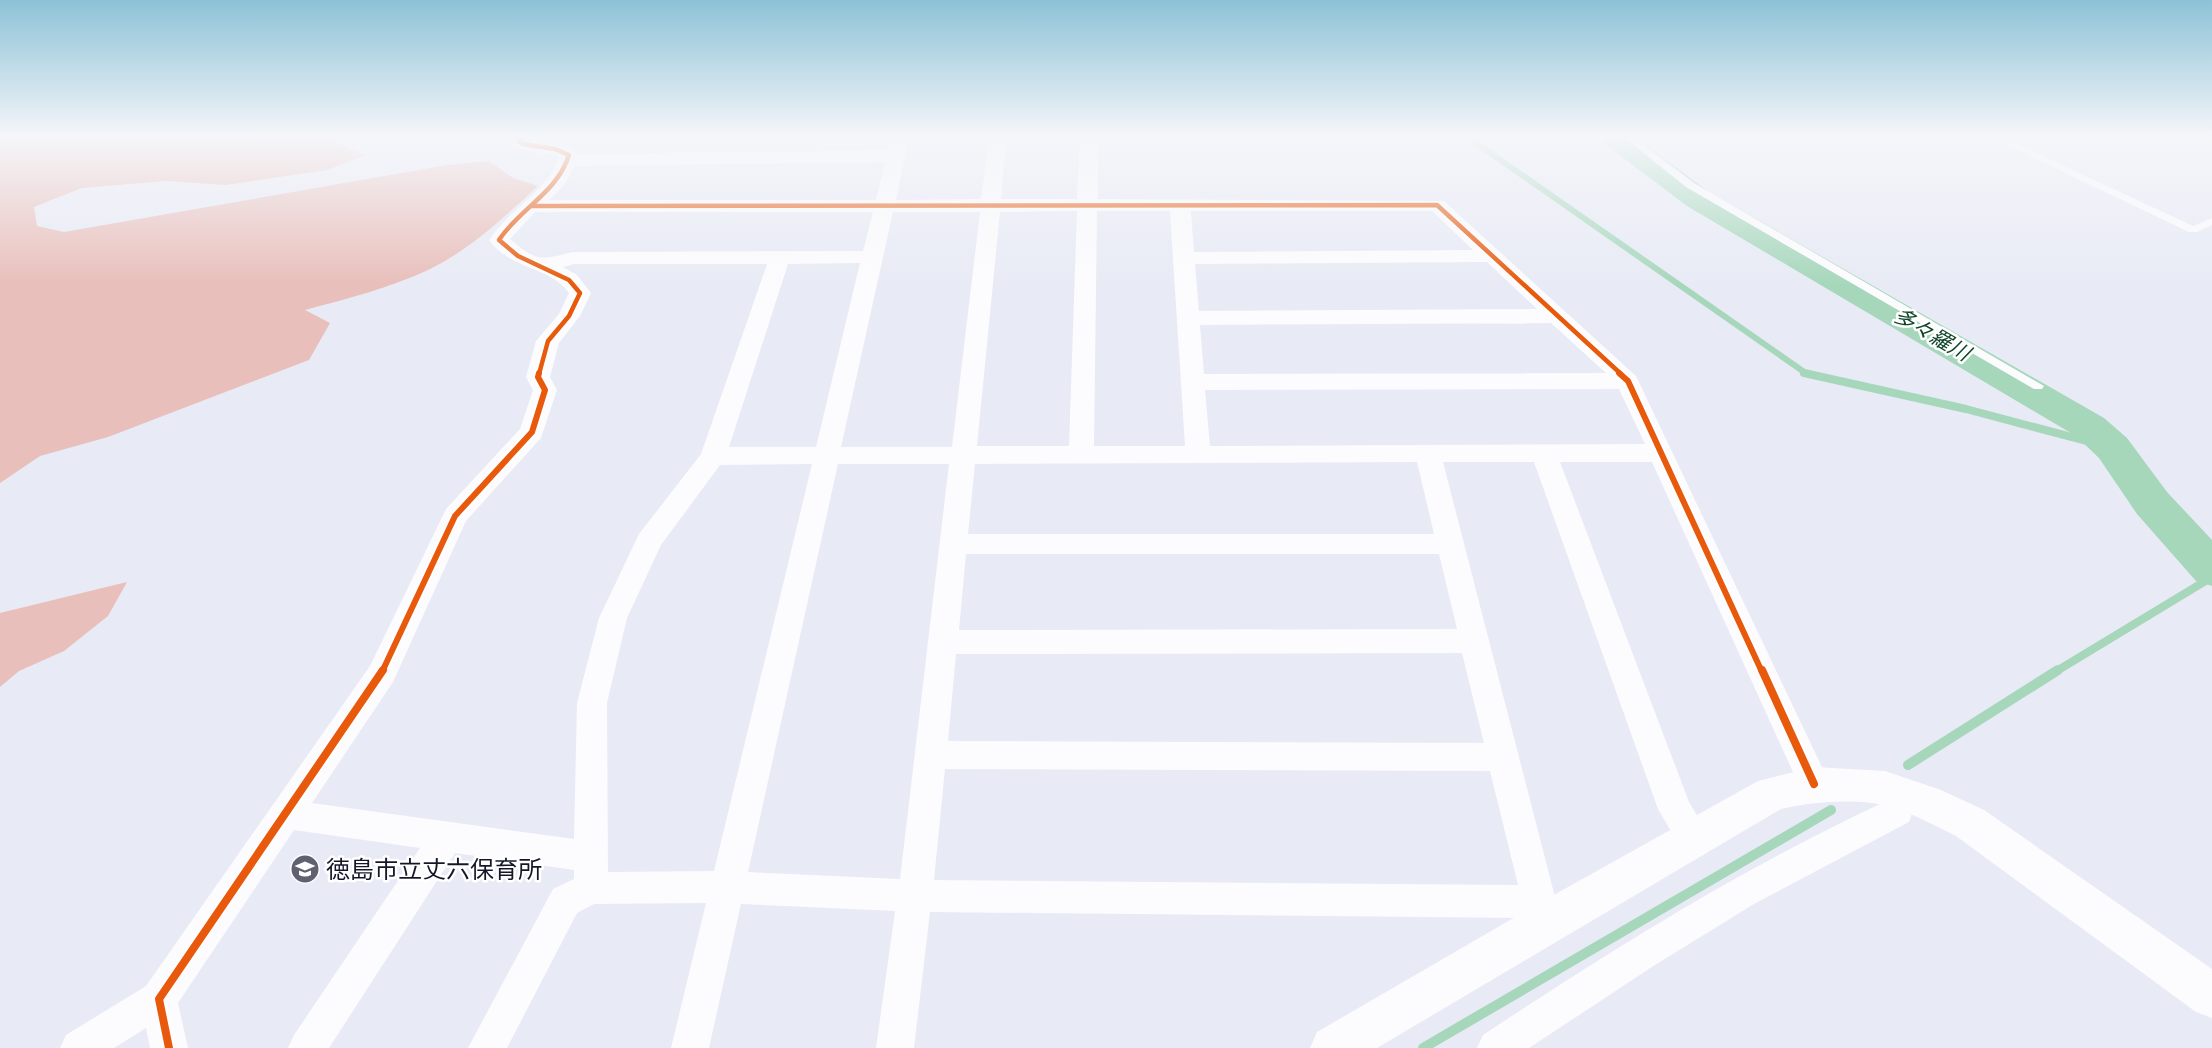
<svg xmlns="http://www.w3.org/2000/svg" width="2212" height="1048" viewBox="0 0 2212 1048" font-family="Montserrat,'Noto Sans JP',sans-serif">
	<rect width="100%" height="100%" fill="#e8eaf5"/>
	<path fill="#e8bfba" d="M 0,138 L 332,138 L 335,143 L 365,155 L 327,170 L 226,185 L 166,181 L 82,188 L 34,207 L 37,226 L 64,232 L 447,165 L 489,161 L 513,178 L 538,186 C 504,217 470,250 428,270 C 389,288 346,299 305,310 L 330,323 L 309,360 L 108,437 L 40,456 L 0,483 Z
		M 127,582 L 108,616 L 64,651 L 19,671 L 0,687 L 0,613 Z"/>
	<g fill="none" stroke-linecap="round" stroke-linejoin="round">
		<path stroke="#a6d7bb" stroke-width="6" d="M 1469,138 L 1807,374"/>
		<path stroke="#a6d7bb" stroke-width="8" d="M 1804,373 L 1966,409 L 2113,448
			M 2055,672 L 2212,577"/>
		<path stroke="#a6d7bb" stroke-width="10" d="M 1908,765 L 2058,670
			M 1423,1048 L 1831,810"/>
		<path fill="#a6d7bb" fill-rule="evenodd" d="M 1601,138 L 1636,138 L 1709,192 L 2104,418 L 2127,438 L 2167,492 L 2212,540 L 2212,586 L 2196,581 L 2137,514 L 2099,458 L 2076,436 L 1687,206 L 1605,144 Z"/>
		<path fill="#fcfcfe" fill-rule="evenodd" d="M 1625,138 L 1635,138 L 1694,183 L 2044,386 L 2042,389 L 2034,389 L 1686,187 Z
			M 1992,138 L 2004,138 L 2193,226 L 2212,218 L 2212,225 L 2197,232 L 2189,232 Z"/>
		<path fill="#fcfcfe" fill-rule="evenodd" d="M 511,138 C 529,138 564,138 578,154 L 888,150 L 891,138 L 909,138 L 896,200 L 981,199 L 989,138 L 1007,138 L 1001,199 L 1077,199 L 1080,138 L 1098,138 L 1098,199 L 1444,201 L 1636,376 L 1830,784 L 1825,794 L 1814,798 L 1803,794 L 1652,462 L 1560,462 L 1689,802 L 1710,837 L 1705,848 L 1693,852 L 1681,848 L 1658,809 L 1534,462 L 1443,462 L 1555,897 L 1565,916 L 1559,928 L 1547,933 L 1535,928 L 1529,918 L 930,912 L 914,1048 L 876,1048 L 895,911 L 741,904 L 709,1048 L 671,1048 L 706,903 L 594,904 L 577,913 L 507,1048 L 468,1048 L 553,889 L 574,879 L 574,870 L 455,853 L 329,1048 L 288,1048 L 294,1035 L 420,848 L 294,830 L 178,1003 L 188,1048 L 150,1048 L 146,1028 L 114,1048 L 60,1048 L 66,1035 L 146,986 L 370,666 L 446,509 L 520,429 L 533,390 L 526,377 L 536,341 L 559,314 L 569,293 C 552,267 509,269 489,240 C 509,209 548,191 559,157 L 517,148 L 510,141 ZM 885,162 L 876,200 L 549,200 L 564,185 L 575,166 ZM 1077,211 L 1069,446 L 977,446 L 1000,212 ZM 1097,211 L 1170,211 L 1185,446 L 1094,446 ZM 1191,211 L 1432,211 L 1473,250 L 1194,252 ZM 535,212 L 873,212 L 863,251 L 573,252 C 540,260 537,262 510,239 ZM 893,212 L 980,212 L 952,447 L 841,447 ZM 1487,262 L 1537,309 L 1199,311 L 1195,264 ZM 860,263 L 816,447 L 729,447 L 788,264 ZM 574,264 L 767,264 L 701,454 L 639,534 L 599,618 L 577,703 L 574,839 L 312,803 L 393,682 L 466,521 L 541,438 L 557,390 L 550,377 L 559,343 L 580,316 L 591,293 L 577,275 L 563,267 ZM 1551,323 L 1606,373 L 1204,374 L 1200,325 ZM 1619,389 L 1645,444 L 1210,446 L 1205,390 ZM 1417,462 L 1434,534 L 968,534 L 975,464 ZM 812,464 L 714,871 L 608,872 L 607,703 L 627,618 L 661,545 L 720,465 ZM 838,464 L 949,464 L 900,879 L 748,872 ZM 966,554 L 1439,554 L 1457,629 L 959,630 ZM 1462,653 L 1484,743 L 948,741 L 956,654 ZM 945,769 L 1490,771 L 1518,885 L 934,880 Z
			M 1896,777 L 1908,781 C 1914,795 1915,808 1909,822 L 1754,904 L 1655,965 L 1529,1048 L 1477,1048 L 1483,1035 C 1611,950 1741,869 1880,804 L 1880,791 L 1884,781 Z"/>
		<path fill="#fcfcfe" fill-rule="evenodd" d="M 1814,767 L 1885,771 L 1941,790 L 1984,810 L 2212,969 L 2212,1018 L 2196,1012 L 1956,836 C 1933,825 1911,812 1887,806 C 1856,798 1811,802 1781,809 L 1377,1048 L 1310,1048 L 1317,1032 L 1534,906 L 1758,781 Z"/>
		<g stroke="#fff" stroke-width="8">
			<path id="cycleway-far2" d="M 521,138 L 519,141 L 523,144 L 555,149 L 569,155 C 557,193 520,208 499,240 L 518,256 L 569,280 L 580,293 L 569,316 L 548,341 L 539,374
				M 532,206 L 1437,205 L 1621,374"/>
		</g>
		<g stroke="#fff" stroke-width="10">
			<path id="cycleway-far1" d="M 1619,373 L 1628,381 L 1762,672
				M 382,672 L 455,516 L 532,432 L 545,390 L 538,377 L 539,373"/>
		</g>
		<g stroke="#fff" stroke-width="11">
			<path id="cycleway" d="M 1762,670 L 1814,784
				M 169,1048 L 159,999 L 383,670"/>
		</g>
		<use href="#cycleway-far2" stroke="#e8590c" stroke-width="4.5"/>
		<use href="#cycleway-far1" stroke="#e8590c" stroke-width="6"/>
		<use href="#cycleway" stroke="#e8590c" stroke-width="8"/>
	</g>
	<linearGradient id="sky" x2="0" y2="1"><stop stop-color="#8dc2d6"/><stop offset="0.48" stop-color="#f5f6fa"/><stop offset="1" stop-color="#f5f6fa" stop-opacity="0"/></linearGradient>
	<rect width="2212" height="285" fill="url(#sky)"/>
	<defs>
		<g id="school-disc" transform="scale(1.5)"><circle r="9.5" fill="#5e6170" stroke="#fff"/><path d="M0-5L7-2L0 1L-7-2ZM-4 1L0 2.5L4 1V4Q0 6-4 4Z" fill="#fff"/></g>
	</defs>
	<g fill-rule="evenodd">
		<use href="#school-disc" x="305" y="869"/>
	</g>
	<g text-anchor="middle" dominant-baseline="central" stroke-width="5" stroke-linejoin="round" paint-order="stroke">
		<g font-size="21" font-style="italic" fill="#0f4528" stroke="#fff">
			<text transform="translate(1932 334) rotate(30)">多々羅川</text>
		</g>
		<g font-size="24" fill="#141728" stroke="#fff" text-anchor="start">
			<text x="326" y="869">徳島市立丈六保育所</text>
		</g>
	</g>
</svg>
